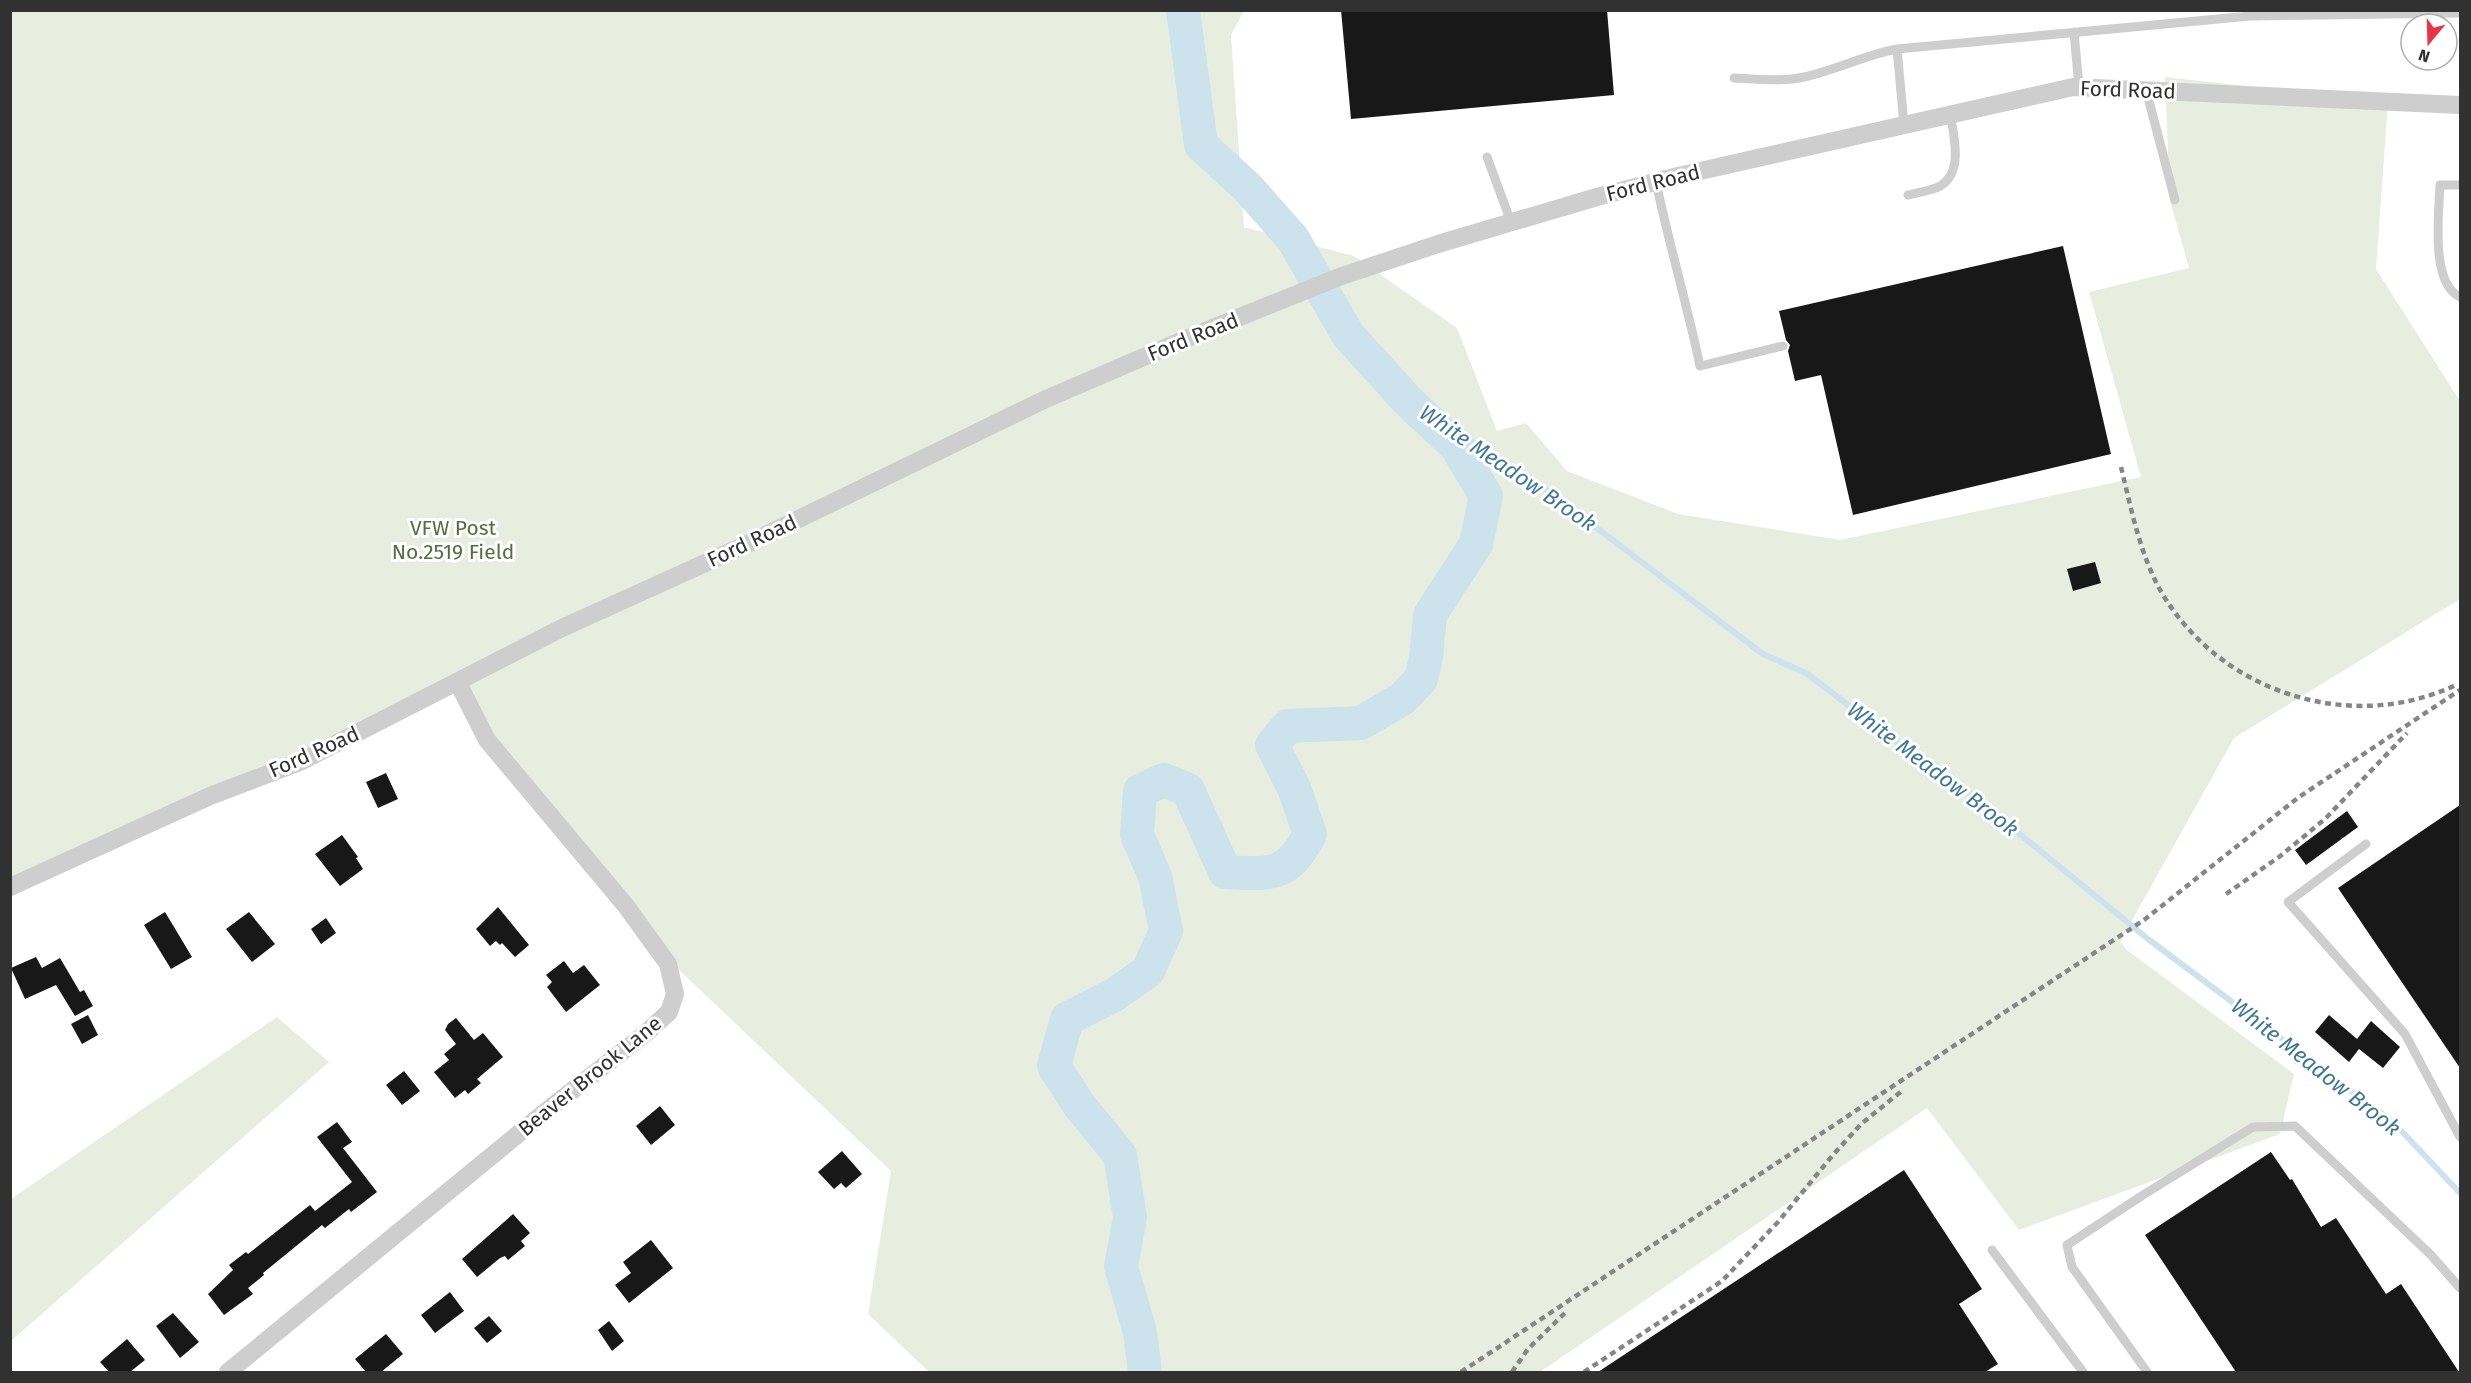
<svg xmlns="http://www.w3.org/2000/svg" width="2471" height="1383" viewBox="0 0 2471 1383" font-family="'Fira Sans',sans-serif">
	<rect width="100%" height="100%" fill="#fff"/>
	<path fill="#e8eedf" d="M 11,11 L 1244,11 L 1231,35 L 1244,227 L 1354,256 L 1457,328 L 1497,431 L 1526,423 L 1567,471 L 1678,514 L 1840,540 L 2141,477 L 2089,292 L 2189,268 L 2170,201 L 2165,77 L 2388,102 L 2376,269 L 2460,401 L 2460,599 L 2234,738 L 2120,942 L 2127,950 L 2294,1074 L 2280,1134 L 2019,1230 L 1927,1108 L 1540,1372 L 929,1372 L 868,1314 L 891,1171 L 678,969 L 451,680 L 11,889 Z
		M 277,1017 L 329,1062 L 11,1341 L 11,1199 Z"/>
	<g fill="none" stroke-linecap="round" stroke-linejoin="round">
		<path stroke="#cce2ed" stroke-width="6" d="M 1408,401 L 1536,482 L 1763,654 L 1806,673 L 1898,743 L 1934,764 L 2148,939 L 2394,1123 L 2460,1193"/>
		<path stroke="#cce2ed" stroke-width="34" d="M 1145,1372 L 1140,1332 L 1121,1267 L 1130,1217 L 1120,1155 L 1079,1105 L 1054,1066 L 1067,1019 L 1114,995 L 1148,971 L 1166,931 L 1155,876 L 1137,835 L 1140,791 L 1164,780 L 1188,790 L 1225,872 C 1271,874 1287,878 1310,834 L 1294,788 L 1272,745 L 1288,726 L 1361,723 L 1402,699 L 1421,679 L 1426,658 L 1430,615 L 1476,544 L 1486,496 L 1456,446 L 1408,401 L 1348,335 L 1293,239 L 1248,188 L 1201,145 L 1183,10"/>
	</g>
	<path fill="#181818" d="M 1341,10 L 1607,10 L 1614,95 L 1351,119 Z
		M 2063,246 L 2111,454 L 1853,515 L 1821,375 L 1795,381 L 1788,351 L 1790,345 L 1786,340 L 1779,311 Z
		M 2095,562 L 2101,583 L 2073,591 L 2067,569 Z
		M 386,773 L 398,799 L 378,808 L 366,782 Z
		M 2460,805 L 2460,1068 L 2338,888 Z
		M 2347,811 L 2358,827 L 2306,865 L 2295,850 Z
		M 342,835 L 358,857 L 356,858 L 363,869 L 340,886 L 315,854 Z
		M 498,907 L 529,945 L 515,957 L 502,943 L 500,945 L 496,941 L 490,946 L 476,929 Z
		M 165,912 L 192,957 L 171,969 L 144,925 Z
		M 249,912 L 275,944 L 252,962 L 226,929 Z
		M 326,918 L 336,933 L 321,944 L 311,929 Z
		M 36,957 L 42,968 L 60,958 L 80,992 L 84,990 L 93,1006 L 75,1016 L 56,985 L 25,999 L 11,968 Z
		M 564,961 L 573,973 L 584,965 L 600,985 L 566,1012 L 547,987 L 552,982 L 546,975 Z
		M 88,1015 L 98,1035 L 82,1044 L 71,1024 Z
		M 2329,1015 L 2357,1039 L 2371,1021 L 2400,1047 L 2383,1068 L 2359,1049 L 2349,1062 L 2315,1032 Z
		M 456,1018 L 474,1040 L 483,1033 L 503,1057 L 477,1079 L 481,1083 L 468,1094 L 465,1090 L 455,1098 L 434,1072 L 449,1060 L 444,1054 L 456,1044 L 445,1030 L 448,1024 Z
		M 404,1071 L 420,1091 L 402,1105 L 386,1085 Z
		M 660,1106 L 675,1125 L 651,1145 L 636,1126 Z
		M 337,1122 L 352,1142 L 343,1148 L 377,1192 L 351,1212 L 349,1209 L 325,1228 L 322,1225 L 263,1273 L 264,1275 L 248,1288 L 253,1294 L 224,1315 L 208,1294 L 233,1270 L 229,1265 L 246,1252 L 248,1254 L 310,1205 L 315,1211 L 352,1182 L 317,1137 Z
		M 842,1151 L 862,1174 L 846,1188 L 841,1183 L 834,1189 L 818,1172 Z
		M 2271,1152 L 2290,1180 L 2292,1179 L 2321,1227 L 2336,1218 L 2386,1294 L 2401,1284 L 2459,1372 L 2236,1372 L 2145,1235 Z
		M 1904,1170 L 1982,1289 L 1959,1304 L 1998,1364 L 1985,1372 L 1598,1372 Z
		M 513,1214 L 530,1233 L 521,1241 L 525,1246 L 508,1260 L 505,1256 L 500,1258 L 477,1277 L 462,1259 Z
		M 651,1240 L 673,1268 L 629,1303 L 615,1285 L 631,1273 L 623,1262 Z
		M 450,1292 L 464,1311 L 435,1333 L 421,1315 Z
		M 173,1313 L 199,1342 L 180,1358 L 156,1326 Z
		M 489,1316 L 502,1331 L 487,1343 L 474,1328 Z
		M 609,1321 L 624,1341 L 612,1351 L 598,1330 Z
		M 386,1334 L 403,1354 L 381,1372 L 366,1372 L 355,1359 Z
		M 127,1339 L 145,1360 L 130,1372 L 109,1372 L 100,1362 Z"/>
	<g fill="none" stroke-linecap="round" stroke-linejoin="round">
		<path stroke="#cecece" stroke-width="9" d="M 2074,32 L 2079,87
			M 1897,49 L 1904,124
			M 1734,78 C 1757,79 1782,82 1804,77 C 1836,70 1865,55 1897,49 L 2250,16 L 2460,13
			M 2146,90 L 2175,200
			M 1487,157 L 1511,222
			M 1656,182 C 1669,244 1687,304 1700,366 L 1783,346
			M 2460,185 L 2440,185 C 2439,213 2430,283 2460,297
			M 1908,195 C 1917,193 1927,191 1936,188 C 1965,176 1954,137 1950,113
			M 2366,844 L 2288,902 L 2405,1034 L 2460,1137
			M 1992,1250 L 2083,1372
			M 2147,1372 L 2072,1267 L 2067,1245 L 2143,1195 L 2253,1127 L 2295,1126 L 2431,1255 L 2460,1288"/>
		<path stroke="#cecece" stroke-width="18" d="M 10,887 L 210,796 L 302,761 L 562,628 L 745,545 L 1046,399 L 1188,338 L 1339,277 L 1438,244 L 1597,197 L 1678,176 L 2073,87 L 2460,105
			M 228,1372 L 550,1108 L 646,1033 L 669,1012 L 675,994 L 668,964 L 626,906 L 487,740 L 458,683"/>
		<path stroke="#868686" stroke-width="4.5" stroke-dasharray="6 4.5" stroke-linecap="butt" d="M 2121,467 C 2131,508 2139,550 2159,588 C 2217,692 2351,736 2458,684
			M 2226,894 L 2279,857 L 2325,819 L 2407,733
			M 1461,1372 L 2144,920 L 2299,797 L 2460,690
			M 1512,1372 L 1528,1349 L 1568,1310
			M 1584,1372 L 1722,1281 L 1778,1222 L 1832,1156 L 1861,1124 L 1903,1090"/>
	</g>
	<g text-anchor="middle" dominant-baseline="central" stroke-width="6" stroke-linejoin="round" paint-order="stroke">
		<g font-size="21" fill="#313131" stroke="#fff">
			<text transform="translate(2128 90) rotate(2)">Ford Road</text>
			<text transform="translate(1653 183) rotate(-14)">Ford Road</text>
			<text transform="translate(1193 337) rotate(-22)">Ford Road</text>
			<text transform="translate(752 541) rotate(-25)">Ford Road</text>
			<text transform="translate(314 752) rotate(-24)">Ford Road</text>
			<text transform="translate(590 1076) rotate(-39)">Beaver Brook Lane</text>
		</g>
		<g font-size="21" fill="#566e3d" stroke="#fff">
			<text x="453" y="528">VFW Post<tspan x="453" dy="24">No.2519 Field</tspan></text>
		</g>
		<g font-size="22" font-style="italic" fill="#3d7796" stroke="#fff">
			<text transform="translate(1508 468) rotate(34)">White Meadow Brook</text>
			<text transform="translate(1933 769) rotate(37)">White Meadow Brook</text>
			<text transform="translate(2316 1067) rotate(38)">White Meadow Brook</text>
		</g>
	</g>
	<rect width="2471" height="1383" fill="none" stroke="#313131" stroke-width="24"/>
	<g transform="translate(2429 42) rotate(199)"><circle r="28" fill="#ffffff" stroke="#adadad" stroke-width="1.5"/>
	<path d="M0-4.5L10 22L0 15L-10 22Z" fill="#e83349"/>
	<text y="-9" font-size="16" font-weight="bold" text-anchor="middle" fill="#313131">N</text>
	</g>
</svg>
